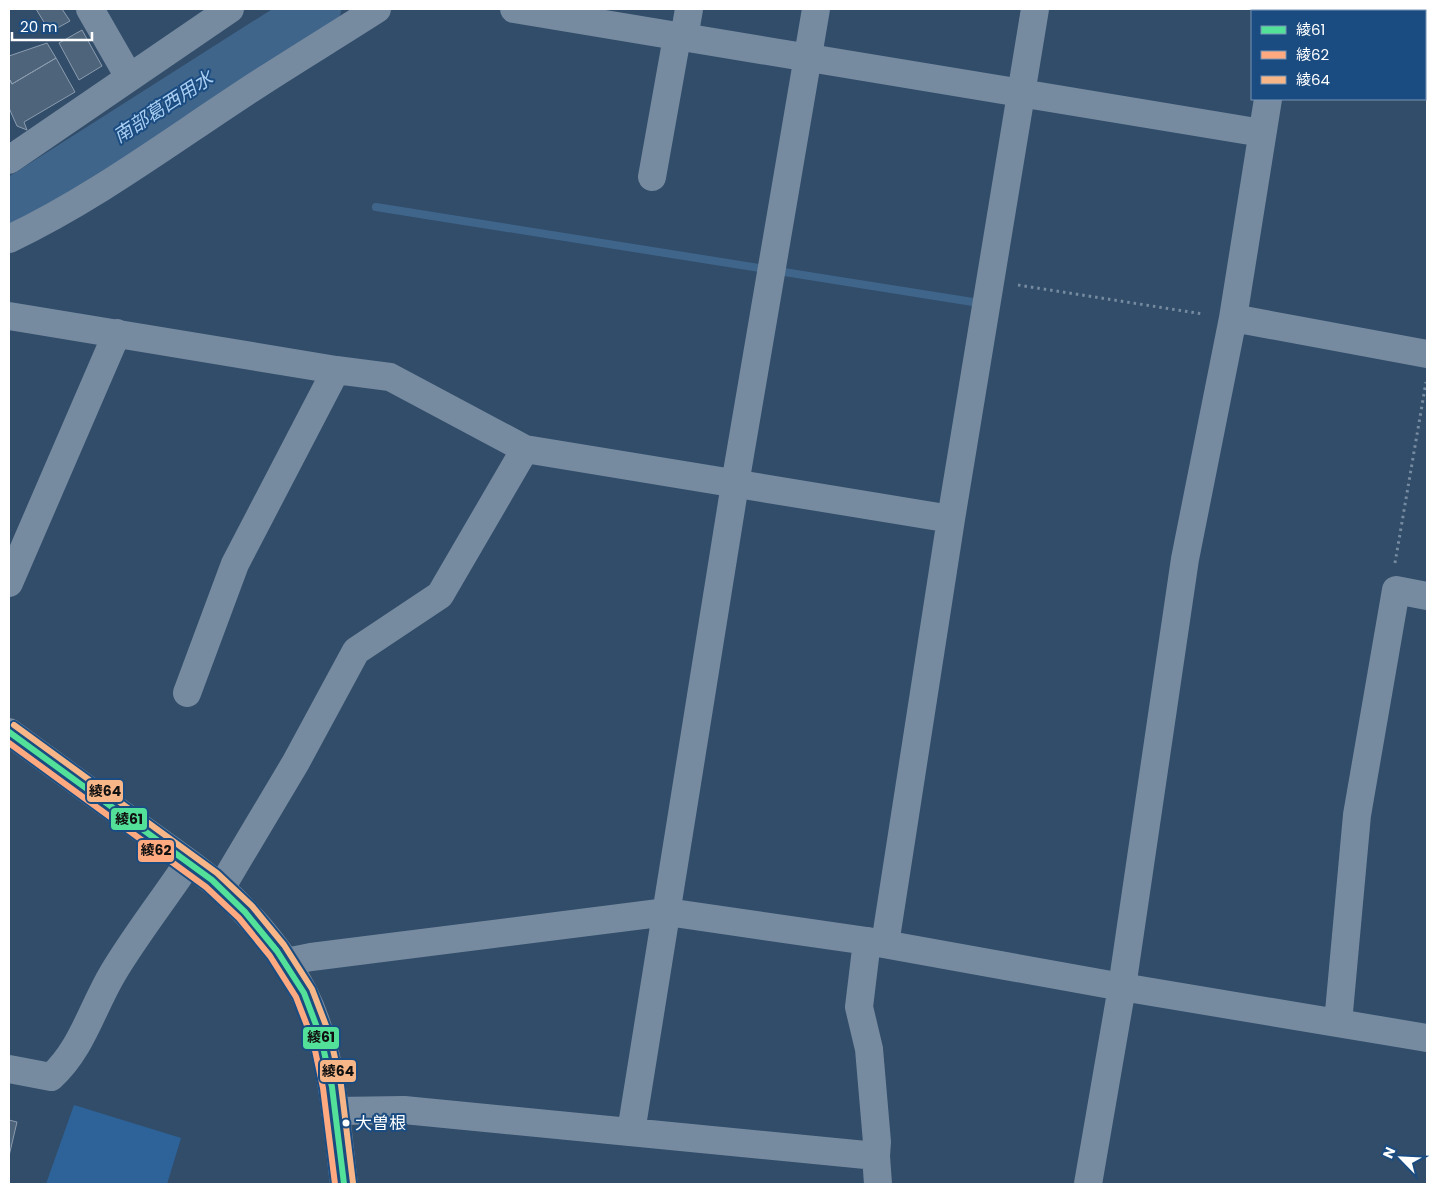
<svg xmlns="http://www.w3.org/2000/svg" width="1436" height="1193" viewBox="0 0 1436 1193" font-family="Poppins,'Noto Sans JP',sans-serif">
	<rect width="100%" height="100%" fill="#314d6a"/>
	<path fill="#2e6399" d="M 74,1105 L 181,1138 L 167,1184 L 46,1184 Z"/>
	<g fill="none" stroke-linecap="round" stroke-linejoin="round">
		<path stroke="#40658b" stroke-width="8" d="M 376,207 L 979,303"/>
		<path stroke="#40658b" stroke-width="48" d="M 9,205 L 317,9"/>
	</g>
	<path fill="#4e647b" stroke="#8b9cae" d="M 36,9 L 62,9 L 70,21 L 50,32 Z
		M 82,30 L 102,66 L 79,80 L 59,43 Z
		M 47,43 L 56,58 L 12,84 L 10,80 L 9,81 L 9,56 Z
		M 56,58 L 75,92 L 24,122 L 27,130 L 17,126 L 9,108 L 9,81 L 10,80 L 12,84 Z
		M 9,1120 L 17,1122 L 9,1156 Z"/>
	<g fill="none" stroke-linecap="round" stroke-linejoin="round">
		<path stroke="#778ba0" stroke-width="3" stroke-dasharray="2.5 4" stroke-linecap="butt" d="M 1018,285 L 1203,314
			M 1395,563 L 1426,382"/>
		<path stroke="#778ba0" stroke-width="28" d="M 90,9 L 129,77
			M 514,9 L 1262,133
			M 1282,11 L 1282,9
			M 684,38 L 689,9
			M 9,160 L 230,9
			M 652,177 L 677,37
			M 9,239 C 91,200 164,146 240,96 C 285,66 332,38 377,9
			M 9,316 L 336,370 L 390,377 L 525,449 L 951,519 L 885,944
			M 1233,318 L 1427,354
			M 951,519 L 1035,9
			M 9,583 L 117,333
			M 187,693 L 235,564 L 336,370
			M 221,888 L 296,762 L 356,651 L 440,595 L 525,449
			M 867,941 L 859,1007 L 869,1049 L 877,1142 L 876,1156 L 878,1184
			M 286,962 L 311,957 L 667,912 L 867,941 L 1122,987 L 1427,1038
			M 1338,1023 L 1357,815 L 1396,590 L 1427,596
			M 9,1069 L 51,1077 C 82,1049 92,1008 113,973 C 135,936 164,899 188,863
			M 335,1111 L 404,1110 L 876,1156
			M 631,1132 L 735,484 L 816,9
			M 1088,1184 L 1122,987 L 1185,559 L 1233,318 L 1268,99"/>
		<path stroke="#76899d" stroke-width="28" d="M 9,732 C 50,762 92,793 134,823 C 163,845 195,865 222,889 C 253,918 284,954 304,993 C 333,1051 336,1121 344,1184"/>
		<g stroke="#1a4c81" stroke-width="10">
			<path id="bus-1" d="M 9,732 L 212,880 L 245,912 L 277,951 L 304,993 L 321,1038 L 332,1087 L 344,1184"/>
		</g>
		<g stroke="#1a4c81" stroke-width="10">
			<path id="bus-2" d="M 9,743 L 206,887 L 239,918 L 270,956 L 296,997 L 313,1041 L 323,1088 L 335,1184"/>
		</g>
		<g stroke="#1a4c81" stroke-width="10">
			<path id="bus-3" d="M 14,725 L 217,873 L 252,906 L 284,945 L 312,989 L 330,1036 L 341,1085 L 353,1183"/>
		</g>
		<use href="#bus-1" stroke="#53e098" stroke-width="6"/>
		<use href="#bus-2" stroke="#ffa980" stroke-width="6"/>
		<use href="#bus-3" stroke="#f7b688" stroke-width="6"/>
	</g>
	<circle fill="#fff" stroke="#1a4c81" stroke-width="2" cx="346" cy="1123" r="4.5"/>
	<g text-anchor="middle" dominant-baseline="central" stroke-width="4" stroke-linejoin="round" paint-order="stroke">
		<g font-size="17" fill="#fff" stroke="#1a4c81" text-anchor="start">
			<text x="355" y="1123">大曽根</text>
		</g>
		<g font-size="19" font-style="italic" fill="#a9cef2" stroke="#1a4c81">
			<text transform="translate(163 107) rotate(-33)">南部葛西用水</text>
		</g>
	</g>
	<g stroke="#1a4c81" stroke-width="2">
		<rect x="86" y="779" width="38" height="24" rx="5" fill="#f7b688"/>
		<rect x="110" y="807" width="38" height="24" rx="5" fill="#53e098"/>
		<rect x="137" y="839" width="38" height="24" rx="5" fill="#ffa980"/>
		<rect x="302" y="1026" width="38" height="24" rx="5" fill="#53e098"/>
		<rect x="319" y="1059" width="38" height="24" rx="5" fill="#f7b688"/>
	</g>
	<g font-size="14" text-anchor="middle" font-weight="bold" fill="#111">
		<text x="105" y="796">綾64</text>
		<text x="129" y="824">綾61</text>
		<text x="156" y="855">綾62</text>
		<text x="321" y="1042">綾61</text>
		<text x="338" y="1076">綾64</text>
	</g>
	<rect width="1436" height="1193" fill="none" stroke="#ffffff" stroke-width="20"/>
	<rect x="1251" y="10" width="175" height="90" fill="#1a4c81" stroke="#7694b3"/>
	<rect x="1261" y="26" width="25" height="8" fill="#53e098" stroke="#7694b3"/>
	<text x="1296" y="35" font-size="15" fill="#ffffff">綾61</text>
	<rect x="1261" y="51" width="25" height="8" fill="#ffa980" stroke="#7694b3"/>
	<text x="1296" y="60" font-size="15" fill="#ffffff">綾62</text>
	<rect x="1261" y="76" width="25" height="8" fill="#f7b688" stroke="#7694b3"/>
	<text x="1296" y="85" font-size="15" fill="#ffffff">綾64</text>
	<g transform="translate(1401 1158) rotate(294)" stroke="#1a4c81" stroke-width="4" paint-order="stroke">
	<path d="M0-4L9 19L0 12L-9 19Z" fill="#ffffff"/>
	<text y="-8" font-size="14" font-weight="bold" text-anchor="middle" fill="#ffffff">N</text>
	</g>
	<path d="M12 32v8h80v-8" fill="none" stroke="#ffffff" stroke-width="2.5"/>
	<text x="20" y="32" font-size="15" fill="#ffffff" stroke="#1a4c81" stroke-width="4" paint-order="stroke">20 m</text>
</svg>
